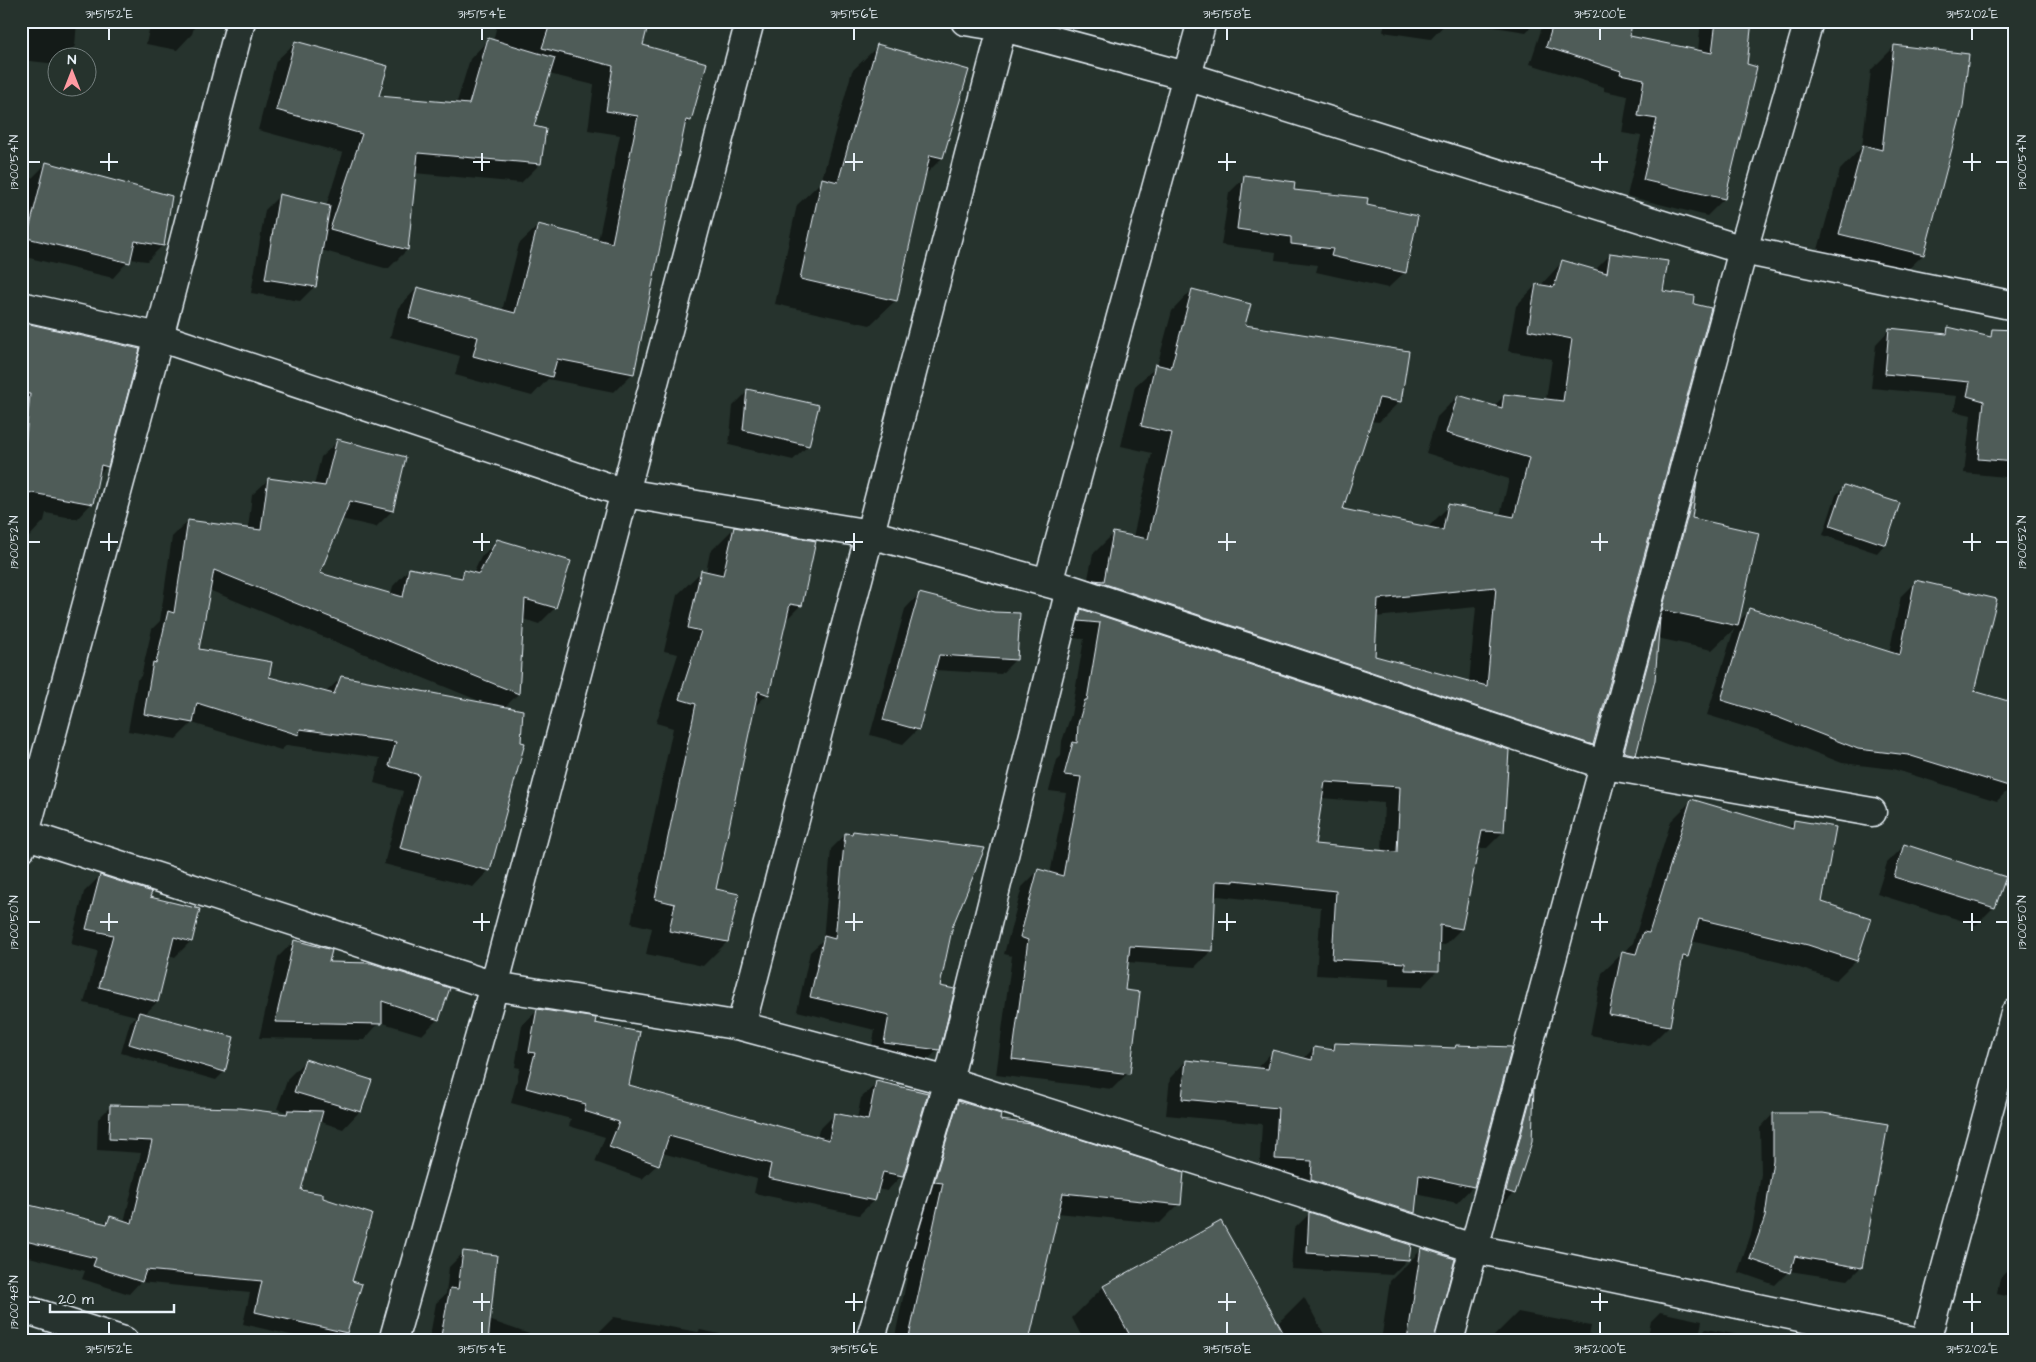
<svg xmlns="http://www.w3.org/2000/svg" width="2036" height="1362" viewBox="0 0 2036 1362" font-family="'Architects Daughter',sans-serif">
	<rect width="100%" height="100%" fill="#26332d"/>
	<filter id="ink" filterUnits="userSpaceOnUse"><feTurbulence type="fractalNoise" baseFrequency=".02" numOctaves="2"/><feDisplacementMap in="SourceGraphic" scale="10" xChannelSelector="R" yChannelSelector="G"/><feConvolveMatrix kernelMatrix="1 2 1 2 8 2 1 2 1" color-interpolation-filters="sRGB"/></filter>
	<g filter="url(#ink)">
		<path fill="#0007" fill-rule="evenodd" d="M 21,21 L 77,21 L 75,46 L 63,58 L 58,58 L 57,64 L 21,60 Z
			M 151,21 L 196,21 L 192,34 L 177,50 L 146,44 Z
			M 498,21 L 647,21 L 641,46 L 690,121 L 683,128 L 633,373 L 614,392 L 548,379 L 532,396 L 455,375 L 460,356 L 390,337 L 398,308 L 417,288 L 502,311 L 519,244 L 539,225 L 598,241 L 620,135 L 588,130 L 594,85 L 549,74 L 533,127 L 540,164 L 521,183 L 414,173 L 407,250 L 388,269 L 321,250 L 315,286 L 300,301 L 251,293 L 265,210 L 280,195 L 326,206 L 343,153 L 258,130 L 276,61 L 296,42 L 378,98 L 456,105 L 470,59 L 489,39 L 493,41 Z
			M 1385,21 L 1448,21 L 1431,39 L 1383,32 Z
			M 1457,21 L 1537,21 L 1526,32 Z
			M 1544,21 L 1631,21 L 1629,37 L 1698,51 L 1701,21 L 1750,21 L 1724,199 L 1707,216 L 1627,196 L 1641,136 L 1622,133 L 1628,96 L 1604,91 L 1604,87 L 1530,64 Z
			M 878,46 L 942,158 L 924,176 L 896,300 L 870,325 L 775,304 L 797,205 L 821,182 L 852,71 Z
			M 1895,46 L 1961,106 L 1923,255 L 1899,278 L 1816,257 L 1840,170 L 1862,147 L 1871,70 Z
			M 46,164 L 163,245 L 147,261 L 130,259 L 113,278 L 21,256 L 21,215 L 30,180 Z
			M 1245,177 L 1293,191 L 1366,206 L 1405,272 L 1388,288 L 1316,272 L 1318,265 L 1275,260 L 1276,252 L 1221,245 L 1229,193 Z
			M 1611,254 L 1592,744 L 1572,765 L 1086,588 L 1093,554 L 1114,533 L 1133,537 L 1152,453 L 1121,446 L 1135,386 L 1157,366 L 1172,311 L 1192,290 L 1244,326 L 1400,401 L 1379,422 L 1370,421 L 1341,510 L 1427,528 L 1449,506 L 1500,515 L 1509,479 L 1426,453 L 1437,417 L 1458,396 L 1493,407 L 1504,396 L 1546,400 L 1552,359 L 1508,351 L 1516,306 L 1536,285 L 1540,286 L 1562,262 L 1594,271 ZM 1476,607 L 1469,682 L 1373,657 L 1375,617 Z
			M 21,323 L 107,466 L 98,475 L 92,503 L 77,519 L 46,513 L 44,521 L 29,537 L 21,535 Z
			M 1890,329 L 1943,334 L 1948,329 L 2015,355 L 2015,467 L 2005,477 L 1964,473 L 1971,415 L 1954,411 L 1957,396 L 1871,388 L 1876,344 Z
			M 748,391 L 808,446 L 793,460 L 729,445 L 733,406 Z
			M 338,441 L 392,511 L 376,527 L 341,519 L 318,574 L 391,594 L 393,586 L 409,569 L 458,578 L 465,572 L 473,574 L 481,557 L 498,540 L 569,562 L 555,608 L 539,624 L 523,619 L 518,694 L 505,707 L 489,870 L 473,887 L 384,864 L 403,791 L 374,783 L 380,758 L 287,745 L 281,750 L 192,723 L 176,739 L 128,731 L 137,680 L 141,676 L 152,629 L 160,621 L 172,537 L 188,521 L 248,529 L 252,495 L 269,479 L 314,486 L 321,457 ZM 209,590 L 482,702 L 482,703 L 342,677 L 325,693 L 268,678 L 197,650 Z
			M 1695,485 L 1691,519 L 1738,622 L 1750,610 L 1889,653 L 1901,596 L 1916,581 L 1973,692 L 2015,704 L 2015,791 L 2009,789 L 1997,801 L 1893,769 L 1842,763 L 1762,732 L 1707,715 L 1734,629 L 1712,650 L 1657,638 L 1635,754 L 1609,779 L 1672,508 Z
			M 1844,487 L 1885,544 L 1877,553 L 1823,535 L 1836,495 Z
			M 734,528 L 815,542 L 800,606 L 784,622 L 768,694 L 753,708 L 715,890 L 727,942 L 703,966 L 646,954 L 652,928 L 631,923 L 673,728 L 656,723 L 678,654 L 664,651 L 677,595 L 701,572 L 706,572 L 710,552 Z
			M 919,594 L 1016,659 L 1001,674 L 934,670 L 918,729 L 903,744 L 870,735 L 905,609 Z
			M 1081,611 L 1503,832 L 1487,848 L 1478,848 L 1461,929 L 1445,945 L 1439,944 L 1438,970 L 1422,987 L 1389,986 L 1389,979 L 1316,975 L 1321,907 L 1218,896 L 1214,898 L 1212,950 L 1195,967 L 1127,962 L 1124,991 L 1128,1073 L 1112,1089 L 996,1075 L 1012,956 L 1004,954 L 1022,887 L 1039,870 L 1050,874 L 1066,793 L 1049,791 L 1057,760 L 1061,756 L 1062,741 L 1071,715 L 1084,639 L 1063,637 L 1065,627 ZM 1321,798 L 1384,803 L 1382,852 L 1314,845 Z
			M 1691,801 L 1788,828 L 1795,821 L 1821,902 L 1856,960 L 1836,980 L 1787,964 L 1691,941 L 1686,957 L 1681,962 L 1669,1026 L 1649,1046 L 1590,1035 L 1602,973 L 1633,943 L 1671,821 Z
			M 853,832 L 952,925 L 939,987 L 939,1049 L 924,1063 L 870,1057 L 875,1030 L 797,1011 L 810,952 L 823,940 L 831,849 L 846,834 Z
			M 1904,846 L 1994,907 L 1976,925 L 1877,894 L 1887,863 Z
			M 100,876 L 149,898 L 191,941 L 175,957 L 169,955 L 157,1002 L 144,1015 L 224,1072 L 216,1080 L 121,1053 L 130,1022 L 136,1016 L 84,1003 L 98,951 L 71,944 L 84,892 Z
			M 294,941 L 328,963 L 438,1019 L 422,1035 L 380,1022 L 364,1040 L 259,1038 L 278,957 Z
			M 538,1010 L 594,1024 L 627,1086 L 817,1138 L 819,1130 L 834,1115 L 857,1119 L 861,1098 L 877,1083 L 902,1175 L 887,1191 L 877,1189 L 874,1200 L 859,1215 L 754,1193 L 757,1179 L 662,1153 L 658,1164 L 642,1179 L 595,1162 L 605,1137 L 569,1126 L 571,1119 L 511,1103 L 520,1068 L 515,1067 L 522,1025 Z
			M 1335,1044 L 1453,1049 L 1456,1046 L 1473,1186 L 1457,1203 L 1416,1194 L 1413,1213 L 1397,1229 L 1295,1196 L 1296,1177 L 1259,1175 L 1262,1124 L 1166,1115 L 1170,1078 L 1186,1061 L 1256,1069 L 1273,1051 L 1303,1059 L 1314,1048 L 1329,1051 Z
			M 305,1061 L 360,1111 L 343,1129 L 318,1121 L 300,1191 L 351,1282 L 346,1332 L 338,1341 L 317,1341 L 243,1324 L 250,1293 L 140,1282 L 129,1294 L 82,1279 L 85,1271 L 21,1255 L 21,1204 L 103,1225 L 110,1217 L 124,1222 L 141,1153 L 97,1150 L 98,1119 L 111,1106 L 285,1115 L 287,1112 L 277,1109 L 288,1078 Z
			M 1533,1088 L 1530,1141 L 1514,1193 L 1499,1208 L 1492,1206 L 1520,1101 Z
			M 959,1102 L 1179,1204 L 1160,1223 L 1057,1213 L 1028,1341 L 894,1341 L 940,1121 Z
			M 1773,1114 L 1861,1267 L 1848,1280 L 1789,1271 L 1775,1285 L 1738,1272 L 1752,1231 L 1761,1174 L 1760,1128 Z
			M 1309,1214 L 1408,1259 L 1392,1275 L 1291,1269 L 1294,1229 Z
			M 1422,1249 L 1433,1341 L 1381,1341 L 1390,1281 Z
			M 463,1253 L 489,1320 L 532,1335 L 583,1341 L 429,1341 L 436,1303 L 446,1294 L 449,1267 Z
			M 2012,1266 L 2015,1266 L 2015,1298 L 1997,1294 L 2000,1278 Z
			M 1103,1287 L 1277,1324 L 1304,1297 L 1326,1338 L 1345,1341 L 1084,1341 L 1072,1318 Z
			M 1518,1312 L 1591,1326 L 1588,1341 L 1492,1341 L 1493,1337 Z
			M 1660,1312 L 1702,1321 L 1699,1336 L 1706,1329 L 1772,1341 L 1647,1341 L 1651,1321 Z
			M 614,1317 L 698,1332 L 700,1330 L 754,1341 L 598,1341 L 600,1331 Z"/>
		<path fill="#505c59" stroke="#e8f1f8" fill-rule="evenodd" d="M 551,21 L 649,21 L 643,45 L 707,63 L 691,121 L 686,120 L 634,374 L 557,359 L 552,377 L 473,356 L 478,337 L 409,318 L 417,287 L 515,313 L 538,224 L 612,243 L 638,116 L 606,111 L 613,66 L 542,48 Z
			M 1554,21 L 1632,21 L 1630,36 L 1712,53 L 1716,21 L 1752,21 L 1747,64 L 1757,67 L 1725,199 L 1643,180 L 1657,119 L 1638,116 L 1644,79 L 1620,74 L 1621,71 L 1546,47 Z
			M 488,38 L 555,58 L 534,126 L 546,129 L 541,164 L 418,153 L 408,250 L 330,229 L 362,134 L 276,110 L 295,41 L 388,66 L 379,96 L 469,104 Z
			M 877,44 L 969,70 L 943,158 L 930,155 L 897,301 L 800,279 L 822,178 L 838,182 Z
			M 1894,45 L 1969,54 L 1963,107 L 1924,255 L 1839,234 L 1863,145 L 1882,150 Z
			M 46,162 L 172,196 L 164,246 L 135,241 L 130,263 L 27,238 Z
			M 1244,175 L 1295,182 L 1294,190 L 1368,198 L 1367,205 L 1418,216 L 1406,273 L 1331,256 L 1333,249 L 1291,244 L 1291,237 L 1237,229 Z
			M 279,194 L 330,206 L 316,287 L 265,279 Z
			M 1610,253 L 1668,261 L 1663,291 L 1695,296 L 1694,304 L 1711,308 L 1593,745 L 1093,580 L 1104,581 L 1113,532 L 1148,539 L 1172,433 L 1141,426 L 1155,364 L 1171,368 L 1192,289 L 1251,304 L 1245,325 L 1409,351 L 1401,402 L 1379,398 L 1343,509 L 1443,530 L 1448,504 L 1514,517 L 1529,458 L 1446,433 L 1458,395 L 1502,408 L 1504,394 L 1563,401 L 1572,339 L 1528,330 L 1536,284 L 1554,287 L 1562,260 L 1607,273 ZM 1496,587 L 1487,686 L 1375,656 L 1378,599 Z
			M 21,322 L 140,349 L 108,467 L 101,465 L 93,504 L 21,491 L 30,394 L 21,393 Z
			M 1948,327 L 1991,337 L 1992,329 L 2015,330 L 2015,462 L 1978,459 L 1984,401 L 1967,396 L 1970,382 L 1885,374 L 1889,328 L 1947,334 Z
			M 747,389 L 819,405 L 809,446 L 743,430 Z
			M 337,439 L 406,457 L 393,511 L 350,501 L 320,573 L 403,597 L 409,568 L 462,578 L 464,570 L 479,574 L 497,539 L 571,561 L 556,608 L 525,599 L 519,694 L 214,570 L 199,649 L 272,662 L 269,677 L 334,694 L 341,676 L 523,710 L 521,742 L 525,743 L 490,871 L 400,848 L 419,775 L 389,766 L 396,742 L 300,729 L 299,735 L 197,703 L 193,723 L 144,714 L 153,662 L 156,663 L 168,611 L 174,613 L 188,520 L 261,530 L 268,478 L 325,486 Z
			M 1697,482 L 1692,518 L 1759,533 L 1738,626 L 1662,610 Z
			M 1844,485 L 1900,503 L 1886,545 L 1830,526 Z
			M 734,527 L 816,541 L 802,606 L 790,604 L 769,695 L 758,691 L 716,889 L 739,894 L 728,942 L 669,931 L 675,904 L 655,899 L 696,704 L 679,699 L 701,631 L 688,628 L 701,570 L 723,575 Z
			M 1915,580 L 1997,599 L 1974,691 L 2015,703 L 2015,788 L 1908,755 L 1858,749 L 1777,717 L 1721,700 L 1749,608 L 1900,655 Z
			M 919,593 L 994,612 L 1020,613 L 1017,660 L 939,655 L 919,730 L 883,720 Z
			M 1081,609 L 1509,750 L 1504,832 L 1482,831 L 1462,929 L 1440,925 L 1439,971 L 1405,970 L 1405,963 L 1332,959 L 1336,891 L 1234,880 L 1234,882 L 1216,881 L 1213,951 L 1130,946 L 1125,990 L 1140,992 L 1130,1074 L 1012,1059 L 1028,940 L 1020,937 L 1038,869 L 1063,876 L 1081,777 L 1064,775 L 1073,742 L 1077,743 L 1078,724 L 1085,700 L 1087,700 L 1100,623 L 1078,621 ZM 1325,782 L 1400,787 L 1397,852 L 1315,844 Z
			M 1660,618 L 1655,680 L 1636,755 L 1624,752 Z
			M 1691,799 L 1793,829 L 1794,820 L 1836,827 L 1822,902 L 1871,918 L 1857,961 L 1808,945 L 1699,919 L 1688,957 L 1683,956 L 1670,1026 L 1609,1015 L 1622,951 L 1636,954 L 1643,932 L 1649,933 Z
			M 853,831 L 985,848 L 953,925 L 940,986 L 955,989 L 940,1050 L 884,1043 L 889,1015 L 810,997 L 824,936 L 835,939 L 845,833 L 852,834 Z
			M 1904,844 L 2006,877 L 1995,908 L 1894,877 Z
			M 100,875 L 152,892 L 150,897 L 200,909 L 192,942 L 174,937 L 158,1002 L 99,987 L 113,935 L 86,929 Z
			M 294,940 L 332,950 L 329,962 L 371,963 L 450,988 L 439,1020 L 382,1001 L 382,1024 L 275,1022 Z
			M 537,1009 L 596,1018 L 595,1023 L 640,1032 L 629,1085 L 829,1140 L 834,1113 L 868,1120 L 876,1081 L 928,1093 L 903,1176 L 883,1172 L 875,1201 L 768,1178 L 771,1164 L 669,1136 L 659,1165 L 609,1147 L 619,1122 L 584,1111 L 586,1104 L 526,1088 L 535,1053 L 529,1052 Z
			M 139,1012 L 234,1037 L 225,1072 L 129,1044 Z
			M 1335,1043 L 1455,1048 L 1456,1045 L 1512,1047 L 1474,1187 L 1419,1175 L 1415,1213 L 1311,1180 L 1312,1161 L 1275,1159 L 1278,1108 L 1182,1099 L 1186,1060 L 1268,1069 L 1272,1050 L 1312,1060 L 1314,1047 L 1334,1050 Z
			M 305,1059 L 372,1080 L 361,1112 L 294,1092 Z
			M 1534,1085 L 1532,1142 L 1515,1194 L 1506,1191 Z
			M 958,1101 L 1001,1114 L 1000,1120 L 1032,1124 L 1184,1172 L 1181,1205 L 1063,1193 L 1029,1341 L 908,1341 L 943,1183 L 934,1182 Z
			M 110,1105 L 239,1108 L 287,1114 L 288,1110 L 323,1111 L 301,1190 L 323,1194 L 323,1198 L 372,1214 L 352,1281 L 362,1284 L 347,1333 L 255,1312 L 262,1281 L 146,1270 L 142,1282 L 93,1266 L 96,1258 L 21,1240 L 21,1203 L 107,1224 L 110,1216 L 132,1223 L 152,1141 L 109,1139 Z
			M 1773,1113 L 1823,1113 L 1888,1124 L 1862,1268 L 1795,1256 L 1790,1273 L 1750,1259 L 1765,1217 L 1773,1160 Z
			M 1309,1212 L 1411,1245 L 1409,1260 L 1307,1253 Z
			M 1221,1221 L 1288,1341 L 1133,1341 L 1103,1286 Z
			M 1421,1248 L 1455,1259 L 1434,1341 L 1407,1341 Z
			M 463,1251 L 497,1255 L 488,1341 L 440,1341 L 450,1288 L 458,1289 Z"/>
		<g fill="none" stroke-linecap="round" stroke-linejoin="round">
			<g stroke="#e8f1f8" stroke-width="31">
				<path id="minor" d="M 965,21 L 1003,27 L 1186,76 L 1743,250 L 2015,306
					M 21,306 L 159,337 L 625,493 L 870,534 L 1070,589 L 1605,765 L 1872,812
					M 1048,583 L 1202,21
					M 21,833 L 494,986 L 741,1026 L 948,1081 L 1476,1249 L 1914,1341
					M 21,848 L 159,337 L 241,21
					M 741,1026 L 1004,21
					M 21,1308 L 124,1341
					M 393,1341 L 494,986 L 750,21
					M 870,1341 L 948,1081 L 1070,589
					M 1449,1341 L 1743,250 L 1809,21
					M 1926,1341 L 2015,1013"/>
			</g>
			<use href="#minor" stroke="#26332d" stroke-width="28"/>
		</g>
	</g>
	<path fill="none" stroke="#e8f1f8" stroke-width="2" d="M 109,28 L 109,40M 482,28 L 482,40M 854,28 L 854,40M 1227,28 L 1227,40M 1600,28 L 1600,40M 1972,28 L 1972,40M 109,153 L 109,171M 482,153 L 482,171M 854,153 L 854,171M 1227,153 L 1227,171M 1600,153 L 1600,171M 1972,153 L 1972,171M 28,162 L 40,162M 100,162 L 118,162M 473,162 L 490,162M 845,162 L 863,162M 1218,162 L 1236,162M 1591,162 L 1608,162M 1963,162 L 1981,162M 1996,162 L 2008,162M 109,533 L 109,551M 482,533 L 482,551M 854,533 L 854,551M 1227,533 L 1227,551M 1600,533 L 1600,551M 1972,533 L 1972,551M 28,542 L 40,542M 100,542 L 118,542M 473,542 L 490,542M 845,542 L 863,542M 1218,542 L 1236,542M 1591,542 L 1608,542M 1963,542 L 1981,542M 1996,542 L 2008,542M 109,913 L 109,931M 482,913 L 482,931M 854,913 L 854,931M 1227,913 L 1227,931M 1600,913 L 1600,931M 1972,913 L 1972,931M 28,922 L 40,922M 100,922 L 118,922M 473,922 L 490,922M 845,922 L 863,922M 1218,922 L 1236,922M 1591,922 L 1608,922M 1963,922 L 1981,922M 1996,922 L 2008,922M 482,1293 L 482,1311M 854,1293 L 854,1311M 1227,1293 L 1227,1311M 1600,1293 L 1600,1311M 1972,1293 L 1972,1311M 28,1302 L 40,1302M 473,1302 L 490,1302M 845,1302 L 863,1302M 1218,1302 L 1236,1302M 1591,1302 L 1608,1302M 1963,1302 L 1981,1302M 109,1322 L 109,1334M 482,1322 L 482,1334M 854,1322 L 854,1334M 1227,1322 L 1227,1334M 1600,1322 L 1600,1334M 1972,1322 L 1972,1334"/>
	<rect width="2036" height="1362" fill="none" stroke="#26332d" stroke-width="55"/>
	<g transform="translate(72 72)"><circle r="24" fill="#26332d" stroke="#747f7e"/>
	<path d="M0-4L9 19L0 12L-9 19Z" fill="#ff9aa2"/>
	<text y="-8" font-size="14" font-weight="bold" text-anchor="middle" fill="#e8f1f8">N</text>
	</g>
	<path d="M50 1304v8h124v-8" fill="none" stroke="#e8f1f8" stroke-width="2.5"/>
	<text x="58" y="1304" font-size="15" fill="#e8f1f8" stroke="#26332d" stroke-width="4" paint-order="stroke">20 m</text>
	<rect x="28" y="28" width="1980" height="1306" fill="none" stroke="#e8f1f8" stroke-width="2"/>
	<g font-size="12" text-anchor="middle" fill="#e8f1f8">
		<text x="109" y="18">31°51'52"E</text>
		<text x="482" y="18">31°51'54"E</text>
		<text x="854" y="18">31°51'56"E</text>
		<text x="1227" y="18">31°51'58"E</text>
		<text x="1600" y="18">31°52'00"E</text>
		<text x="1972" y="18">31°52'02"E</text>
		<text transform="translate(14 162) rotate(-90)" y="4">13°00'54"N</text>
		<text transform="translate(2022 162) rotate(-90)" y="4">13°00'54"N</text>
		<text transform="translate(14 542) rotate(-90)" y="4">13°00'52"N</text>
		<text transform="translate(2022 542) rotate(-90)" y="4">13°00'52"N</text>
		<text transform="translate(14 922) rotate(-90)" y="4">13°00'50"N</text>
		<text transform="translate(2022 922) rotate(-90)" y="4">13°00'50"N</text>
		<text transform="translate(14 1302) rotate(-90)" y="4">13°00'48"N</text>
		<text x="109" y="1353">31°51'52"E</text>
		<text x="482" y="1353">31°51'54"E</text>
		<text x="854" y="1353">31°51'56"E</text>
		<text x="1227" y="1353">31°51'58"E</text>
		<text x="1600" y="1353">31°52'00"E</text>
		<text x="1972" y="1353">31°52'02"E</text>
	</g>
</svg>
